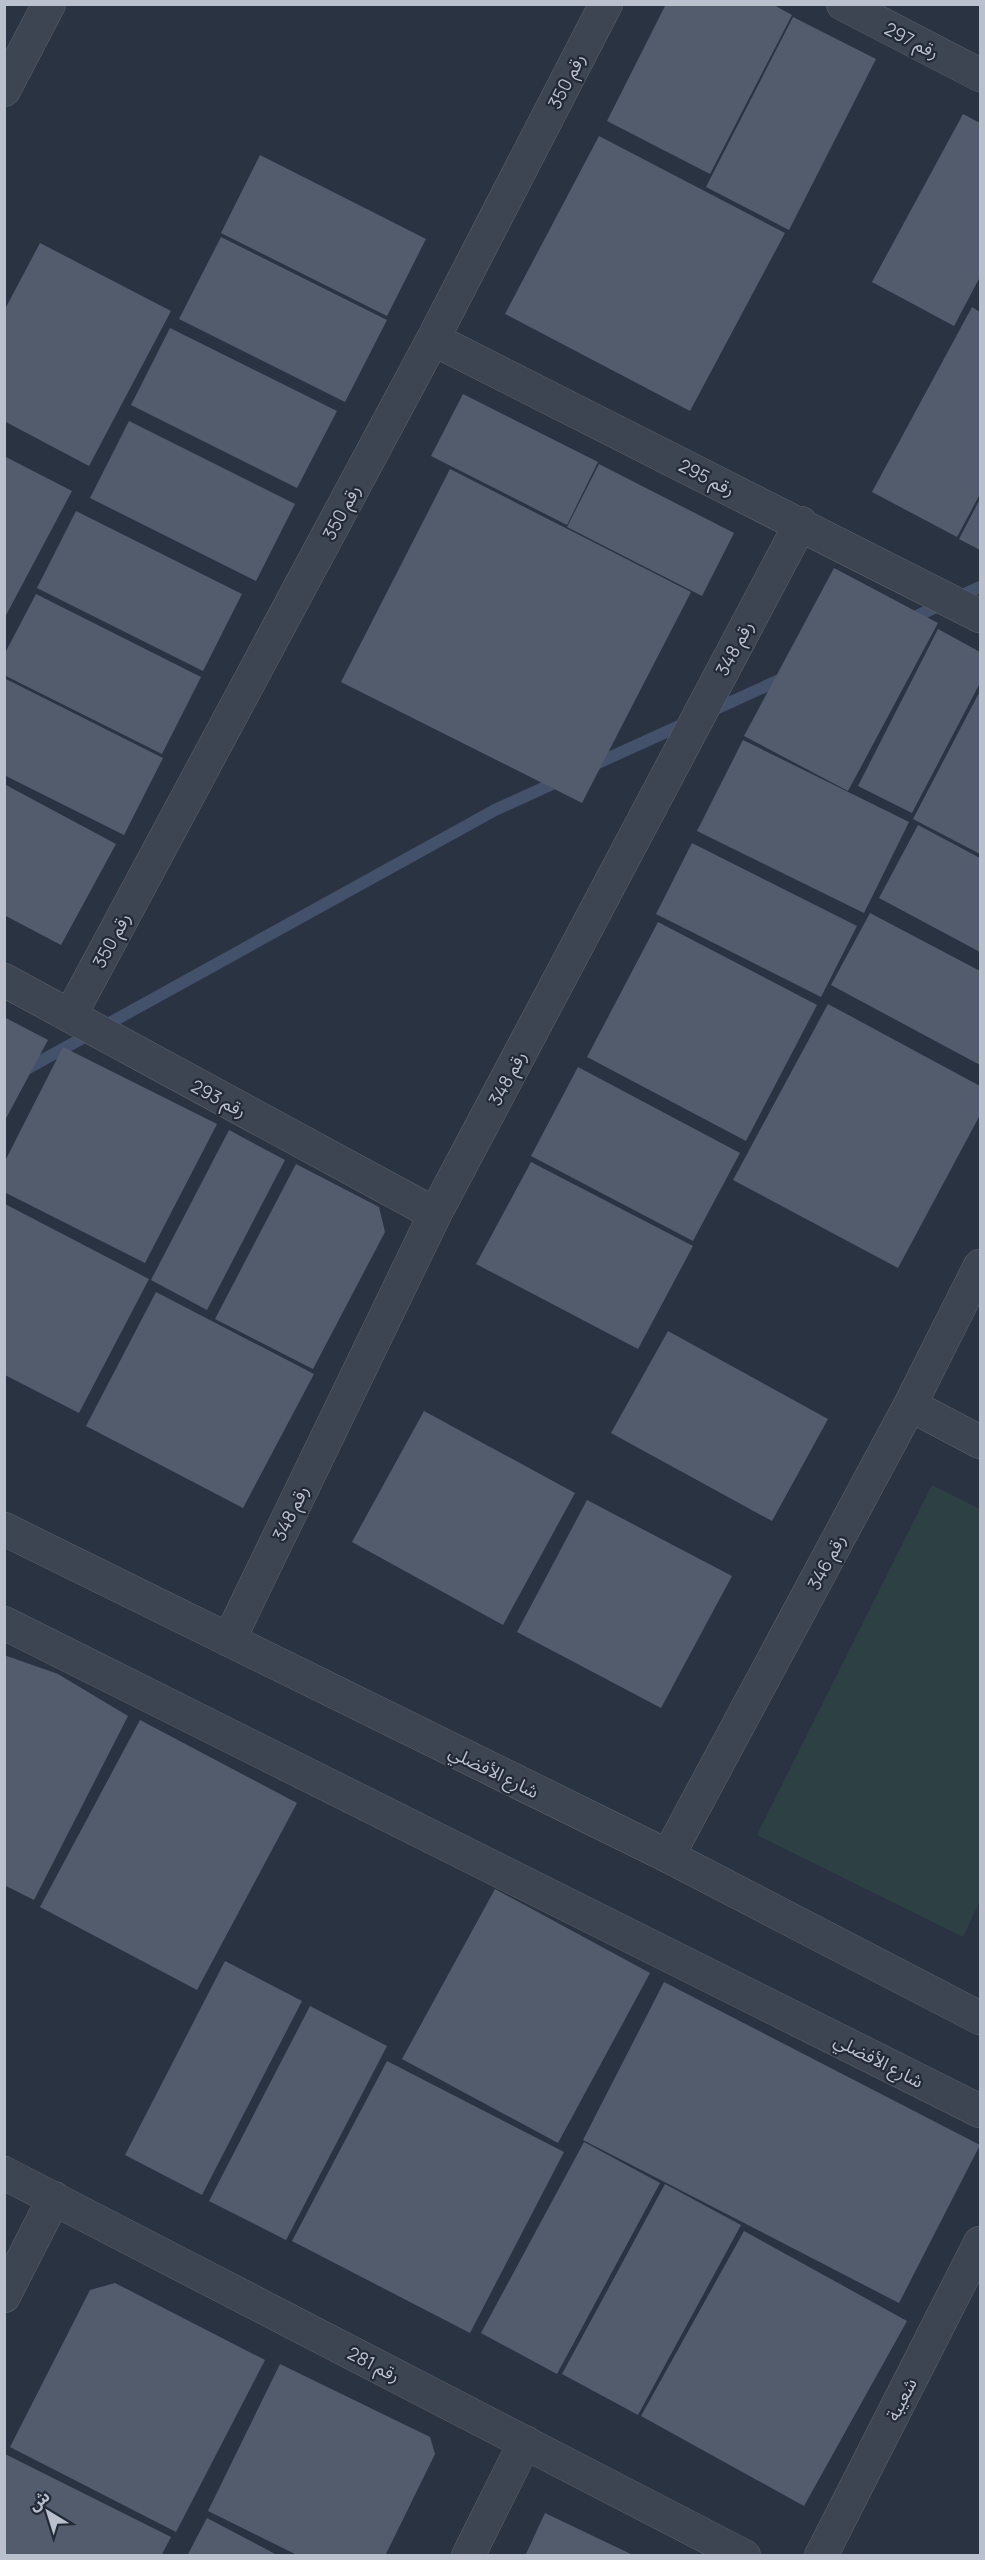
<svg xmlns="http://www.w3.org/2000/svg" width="985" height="2560" viewBox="0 0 985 2560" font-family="Manrope,'Noto Sans Arabic',sans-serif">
	<rect width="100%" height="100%" fill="#2a3342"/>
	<path fill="#2d4144" d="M 932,1485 L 980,1509 L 980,1901 L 963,1937 L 757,1835 Z"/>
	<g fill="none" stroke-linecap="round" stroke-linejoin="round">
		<path stroke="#43516b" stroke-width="12" d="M 908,620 L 980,587
			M 709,712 L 786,677
			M 589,767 L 688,722
			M 21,1072 L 495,810 L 563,779"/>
	</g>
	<path fill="#535c6d" d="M 666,4 L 772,4 L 792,15 L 710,174 L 607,121 Z
		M 793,17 L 876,59 L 789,230 L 706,187 Z
		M 963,114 L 980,123 L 980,277 L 954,326 L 872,282 Z
		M 599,136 L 785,233 L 690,411 L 505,314 Z
		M 260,155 L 426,239 L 387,316 L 221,233 Z
		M 221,237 L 387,320 L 345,402 L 179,319 Z
		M 40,243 L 171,311 L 89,466 L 4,421 L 4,311 Z
		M 972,307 L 980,312 L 980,494 L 957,537 L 872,492 Z
		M 170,328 L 337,411 L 297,488 L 131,405 Z
		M 463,394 L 598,462 L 567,525 L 431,456 Z
		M 129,421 L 295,504 L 256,581 L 90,498 Z
		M 4,456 L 72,491 L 4,619 Z
		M 599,464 L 734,533 L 702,596 L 567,527 Z
		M 450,469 L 691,592 L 582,803 L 341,682 Z
		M 980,499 L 980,550 L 959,539 Z
		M 76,511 L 242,594 L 203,671 L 37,588 Z
		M 834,568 L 938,623 L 848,791 L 744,736 Z
		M 36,594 L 201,677 L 162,754 L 4,675 L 4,655 Z
		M 938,629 L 980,652 L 980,683 L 912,813 L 858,786 Z
		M 4,678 L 163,758 L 124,835 L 4,775 Z
		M 980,691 L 980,854 L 913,819 Z
		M 743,740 L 909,822 L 864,913 L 697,831 Z
		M 4,784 L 116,844 L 61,945 L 4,915 Z
		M 918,825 L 980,858 L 980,952 L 879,898 Z
		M 692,843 L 857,926 L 821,997 L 656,914 Z
		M 870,913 L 980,971 L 980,1065 L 831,985 Z
		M 658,922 L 817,1005 L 746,1141 L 587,1057 Z
		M 828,1004 L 980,1086 L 980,1115 L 898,1268 L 733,1180 Z
		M 4,1017 L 48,1040 L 4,1122 Z
		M 63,1047 L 217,1124 L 145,1263 L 4,1192 L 4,1163 Z
		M 578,1067 L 740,1153 L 693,1241 L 531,1156 Z
		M 229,1130 L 285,1160 L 207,1310 L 151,1280 Z
		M 531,1162 L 693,1246 L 638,1349 L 476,1264 Z
		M 296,1164 L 379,1207 L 385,1232 L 313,1369 L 215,1319 Z
		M 5,1204 L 149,1279 L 79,1413 L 5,1375 Z
		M 156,1292 L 314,1374 L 243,1508 L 86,1426 Z
		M 668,1331 L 828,1419 L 772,1521 L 611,1433 Z
		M 424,1411 L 575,1493 L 503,1625 L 352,1542 Z
		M 587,1500 L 732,1576 L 661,1708 L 517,1632 Z
		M 4,1655 L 58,1674 L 128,1716 L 34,1900 L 4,1885 Z
		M 140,1720 L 297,1803 L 197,1990 L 40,1907 Z
		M 495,1889 L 650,1973 L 558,2143 L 402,2059 Z
		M 225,1961 L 302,2001 L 202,2195 L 125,2155 Z
		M 664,1982 L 980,2145 L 899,2303 L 583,2140 Z
		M 310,2006 L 387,2046 L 286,2240 L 209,2201 Z
		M 387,2061 L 564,2152 L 470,2333 L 292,2241 Z
		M 584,2142 L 660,2183 L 557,2374 L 481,2333 Z
		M 665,2184 L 741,2225 L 638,2415 L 562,2374 Z
		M 744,2231 L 907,2321 L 804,2506 L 641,2416 Z
		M 115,2283 L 265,2360 L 176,2532 L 10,2447 L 90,2290 Z
		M 280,2364 L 430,2437 L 435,2454 L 385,2556 L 299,2556 L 208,2511 Z
		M 5,2454 L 171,2537 L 161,2556 L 4,2556 Z
		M 545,2513 L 635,2556 L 525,2556 Z
		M 207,2518 L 279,2556 L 187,2556 Z"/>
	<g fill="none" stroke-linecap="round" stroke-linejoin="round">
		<g stroke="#5c636f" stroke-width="34">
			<path id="minor" d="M 843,4 L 980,75
				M 433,339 L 980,616
				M 4,980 L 435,1214
				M 70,1016 L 433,339 L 606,4
				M 910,1405 L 980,1442
				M 229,1640 L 435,1214 L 801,523
				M 668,1856 L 910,1405 L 980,1266
				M 4,2173 L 744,2556
				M 4,2296 L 54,2198
				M 468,2556 L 525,2442
				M 821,2556 L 980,2243"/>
		</g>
		<g stroke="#5c636f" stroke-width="34">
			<path id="tertiary" d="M 4,90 L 49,4
				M 4,1529 L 668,1856 L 980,2018
				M 4,1623 L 980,2111"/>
		</g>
		<use href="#minor" stroke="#3e4552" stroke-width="33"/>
		<use href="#tertiary" stroke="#3e4552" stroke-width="33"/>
	</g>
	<g text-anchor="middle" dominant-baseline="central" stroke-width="4.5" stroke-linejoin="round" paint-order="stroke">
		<g font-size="18" fill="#bbc1cc" stroke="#222a37">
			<text transform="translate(912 40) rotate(27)">رقم 297</text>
			<text transform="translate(566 81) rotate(-63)">رقم 350</text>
			<text transform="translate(707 477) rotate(27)">رقم 295</text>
			<text transform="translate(341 512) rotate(-62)">رقم 350</text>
			<text transform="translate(734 648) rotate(-62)">رقم 348</text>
			<text transform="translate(111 940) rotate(-62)">رقم 350</text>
			<text transform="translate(507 1078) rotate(-62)">رقم 348</text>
			<text transform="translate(219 1098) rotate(28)">رقم 293</text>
			<text transform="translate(290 1513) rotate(-64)">رقم 348</text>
			<text transform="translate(826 1562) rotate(-62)">رقم 346</text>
			<text transform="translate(494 1771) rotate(26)">شارع الأفضلي</text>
			<text transform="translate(879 2060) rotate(27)">شارع الأفضلي</text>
			<text transform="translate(374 2364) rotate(27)">رقم 281</text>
			<text transform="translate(901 2399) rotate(-63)">شعيبة</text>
		</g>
	</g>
	<rect width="985" height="2560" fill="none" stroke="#bbc1cc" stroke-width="12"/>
	<g transform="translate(48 2512) rotate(322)" stroke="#222a37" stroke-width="4.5" paint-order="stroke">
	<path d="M0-4.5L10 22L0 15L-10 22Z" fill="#bbc1cc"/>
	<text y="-9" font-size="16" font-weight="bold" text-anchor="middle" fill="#bbc1cc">ش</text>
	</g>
</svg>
